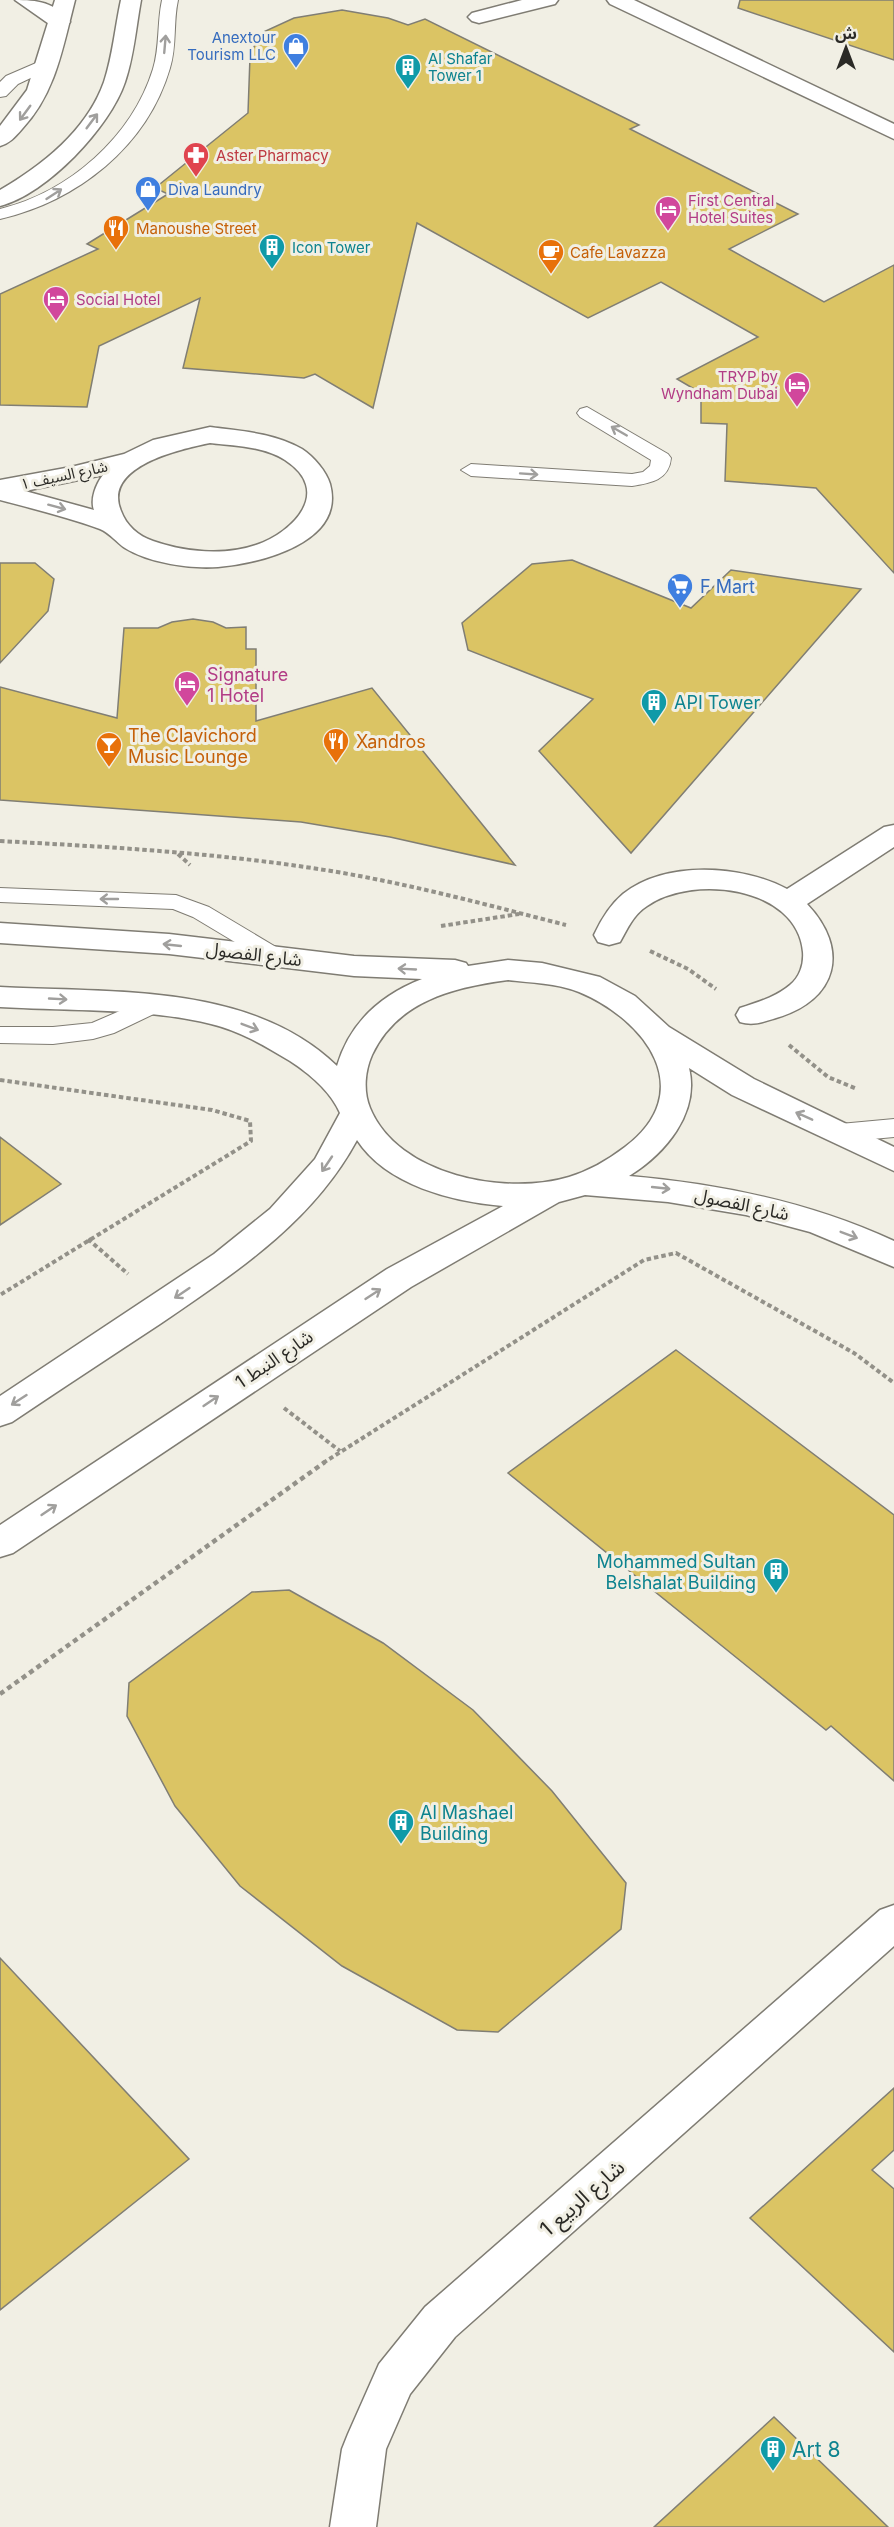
<svg xmlns="http://www.w3.org/2000/svg" width="894" height="2527" viewBox="0 0 894 2527" font-family="Inter,'Noto Sans Arabic',sans-serif">
	<rect width="100%" height="100%" fill="#f1efe4"/>
	<path fill="#dbc464" stroke="#807e74" stroke-width="1.5" d="M 740,0 L 894,0 L 894,60 L 738,8 Z
		M 342,10 L 388,18 L 408,25 L 425,19 L 639,125 L 630,129 L 798,214 L 729,249 L 824,302 L 894,265 L 894,573 L 816,488 L 725,481 L 727,424 L 701,423 L 701,393 L 677,379 L 758,337 L 661,282 L 588,318 L 417,223 L 373,408 L 315,374 L 304,378 L 183,368 L 200,298 L 99,346 L 87,407 L 0,405 L 0,294 L 98,249 L 87,244 L 168,194 L 155,188 L 248,113 L 250,57 L 259,34 L 294,18 Z
		M 572,560 L 691,608 L 731,570 L 861,589 L 631,853 L 539,751 L 593,699 L 468,650 L 462,623 L 532,564 Z
		M 0,563 L 35,563 L 54,579 L 48,611 L 0,663 Z
		M 193,619 L 213,622 L 226,628 L 246,627 L 246,649 L 256,649 L 256,721 L 372,688 L 515,865 L 390,837 L 301,822 L 0,800 L 0,687 L 117,718 L 124,628 L 158,628 L 172,622 Z
		M 0,1137 L 61,1184 L 0,1225 Z
		M 676,1350 L 894,1515 L 894,1781 L 831,1726 L 826,1730 L 508,1473 Z
		M 289,1590 L 383,1643 L 473,1710 L 552,1791 L 626,1883 L 621,1929 L 498,2032 L 457,2030 L 342,1966 L 240,1886 L 175,1806 L 127,1716 L 129,1683 L 252,1592 Z
		M 0,1958 L 189,2159 L 0,2310 Z
		M 894,2088 L 894,2150 L 872,2170 L 894,2189 L 894,2352 L 750,2218 Z
		M 774,2417 L 888,2527 L 654,2527 Z"/>
	<g fill="none" stroke-linecap="round" stroke-linejoin="round">
		<g stroke="#7f7c73" stroke-width="2">
			<path id="service" d="M 162,0 L 178,0 C 173,22 177,46 170,68 C 147,147 77,201 0,219 L 0,209 C 69,192 132,137 153,69 C 160,47 157,22 162,0 Z
				M 50,57 L 56,58 L 58,62 L 56,66 L 18,84 L 6,96 L 0,97 L 0,82 L 6,76 Z
				M 587,407 L 668,454 L 671,458 C 669,480 651,483 632,486 L 471,476 L 461,470 L 471,464 L 632,474 L 643,472 L 650,466 L 651,460 L 580,417 L 577,413 L 580,409 Z
				M 0,888 L 176,895 L 209,907 L 286,953 L 290,958 L 286,963 L 278,966 L 270,963 L 193,917 L 173,909 L 0,902 Z
				M 152,997 L 160,999 L 164,1005 L 160,1011 L 114,1033 L 93,1039 L 53,1044 L 0,1043 L 0,1027 L 53,1027 L 92,1023 Z
				M 894,1119 L 894,1137 L 840,1142 L 831,1139 L 828,1133 L 831,1127 L 840,1124 Z"/>
		</g>
		<g stroke="#7f7c73" stroke-width="3">
			<path id="pedestrian" d="M 522,0 L 558,0 L 555,4 L 479,23 L 472,21 L 468,17 L 472,13 Z
				M 607,0 L 634,0 L 894,124 L 894,139 L 610,4 Z
				M 894,825 L 894,847 L 807,904 C 850,949 838,1000 776,1018 C 763,1022 753,1026 740,1022 L 736,1015 L 740,1008 C 758,1002 776,997 790,985 C 800,977 804,964 803,952 C 797,886 692,874 647,906 C 633,915 628,928 620,942 L 609,945 L 598,942 L 594,935 C 601,920 610,905 623,894 C 666,860 742,865 787,889 L 884,827 Z"/>
		</g>
		<g stroke="#7f7c73" stroke-width="3">
			<path id="minor" d="M 15,0 C 37,0 55,2 70,22 L 66,26 L 52,26 Z
				M 210,427 C 241,431 274,433 302,449 C 314,457 326,471 330,484 C 346,543 260,563 218,567 C 190,569 149,563 125,548 C 117,543 110,533 100,529 C 67,517 34,509 0,500 L 0,480 L 71,467 L 124,454 L 153,440 ZM 210,443 C 235,446 263,446 285,460 C 333,491 294,532 256,545 C 224,556 184,552 153,541 C 138,536 126,525 121,511 C 102,466 181,449 210,443 ZM 103,475 C 96,484 90,499 94,510 L 25,491 Z
				M 894,1905 L 894,1946 L 455,2337 L 410,2394 L 386,2449 L 376,2527 L 330,2527 L 342,2449 L 348,2434 L 379,2364 L 425,2307 L 880,1910 Z"/>
		</g>
		<g stroke="#7f7c73" stroke-width="3">
			<path id="tertiary" d="M 55,0 L 75,0 C 63,46 56,93 22,129 C 15,137 10,143 0,146 L 0,126 L 27,90 Z
				M 121,0 L 141,0 C 136,27 134,56 125,82 C 110,127 47,194 0,206 L 0,190 C 43,165 87,130 104,82 C 113,55 115,27 121,0 Z
				M 0,923 L 169,934 L 354,956 L 455,960 L 466,963 L 468,966 L 508,960 L 542,963 L 600,977 L 635,996 L 669,1027 L 754,1079 L 894,1147 L 894,1171 L 732,1095 L 689,1068 C 700,1113 665,1154 629,1176 C 721,1184 810,1202 894,1241 L 894,1267 L 810,1232 L 746,1215 L 668,1202 L 585,1195 L 559,1202 L 411,1287 L 13,1553 L 0,1557 L 0,1525 L 387,1269 L 503,1206 C 453,1202 386,1185 357,1140 C 312,1223 236,1272 160,1324 C 111,1356 61,1389 12,1422 L 0,1426 L 0,1396 L 214,1254 L 270,1209 L 315,1159 L 340,1113 C 331,1092 310,1074 290,1061 C 265,1046 240,1031 211,1024 C 148,1008 66,1011 0,1007 L 0,987 C 111,993 250,982 337,1066 C 350,1022 381,995 422,979 L 354,976 L 169,954 L 0,943 ZM 508,980 C 532,983 556,983 579,992 C 646,1020 699,1091 625,1147 C 608,1160 589,1171 569,1177 C 506,1196 398,1176 370,1108 C 363,1091 365,1071 372,1055 C 397,1001 454,987 508,980 Z"/>
		</g>
		<path stroke="#939189" stroke-width="4" stroke-dasharray="4.5 3" stroke-linecap="butt" d="M 0,841 C 111,847 221,853 331,871 C 410,884 488,905 566,925
			M 178,854 L 190,865
			M 441,926 L 519,914
			M 650,951 L 688,969 L 716,989
			M 789,1045 L 828,1077 L 857,1089
			M 0,1080 L 212,1110 L 250,1121 L 251,1141 L 0,1295
			M 88,1239 L 128,1274
			M 284,1408 L 340,1451
			M 323,1463 L 644,1260 L 676,1253 L 854,1353 L 894,1383"/>
		<path stroke="#939189" stroke-width="4.5" stroke-dasharray="5 4" stroke-linecap="butt" d="M 0,1694 L 325,1462"/>
		<use href="#service" fill="#fff" fill-rule="evenodd"/>
		<use href="#pedestrian" fill="#fff" fill-rule="evenodd"/>
		<use href="#minor" fill="#fff" fill-rule="evenodd"/>
		<use href="#tertiary" fill="#fff" fill-rule="evenodd"/>
	</g>
	<defs><path id="oneway-shaft" d="M-6 0H5M1.5-3L5.5 0L1.5 3" fill="none" stroke-width="1.6" stroke-linecap="round" stroke-linejoin="round" transform="scale(1.5)"/></defs>
	<g stroke="#a09f9d">
		<use href="#oneway-shaft" transform="translate(165 44) rotate(-85)"/>
		<use href="#oneway-shaft" transform="translate(25 113) rotate(126)"/>
		<use href="#oneway-shaft" transform="translate(92 121) rotate(-53)"/>
		<use href="#oneway-shaft" transform="translate(54 194) rotate(-33)"/>
		<use href="#oneway-shaft" transform="translate(619 431) rotate(-150)"/>
		<use href="#oneway-shaft" transform="translate(529 474) rotate(4)"/>
		<use href="#oneway-shaft" transform="translate(57 507) rotate(15)"/>
		<use href="#oneway-shaft" transform="translate(109 899) rotate(180)"/>
		<use href="#oneway-shaft" transform="translate(172 945) rotate(-174)"/>
		<use href="#oneway-shaft" transform="translate(407 969) rotate(-177)"/>
		<use href="#oneway-shaft" transform="translate(58 999) rotate(3)"/>
		<use href="#oneway-shaft" transform="translate(250 1027) rotate(21)"/>
		<use href="#oneway-shaft" transform="translate(804 1116) rotate(-156)"/>
		<use href="#oneway-shaft" transform="translate(327 1164) rotate(124)"/>
		<use href="#oneway-shaft" transform="translate(661 1188) rotate(6)"/>
		<use href="#oneway-shaft" transform="translate(849 1235) rotate(21)"/>
		<use href="#oneway-shaft" transform="translate(182 1293) rotate(146)"/>
		<use href="#oneway-shaft" transform="translate(373 1294) rotate(-33)"/>
		<use href="#oneway-shaft" transform="translate(19 1400) rotate(147)"/>
		<use href="#oneway-shaft" transform="translate(211 1401) rotate(-34)"/>
		<use href="#oneway-shaft" transform="translate(49 1510) rotate(-34)"/>
	</g>
	<defs>
		<g id="shop-pin" transform="scale(1.35)"><path d="M0 17L-7.5 6A9.5 9.5 0 1 1 7.5 6Z" fill="#3f7fe0" stroke="#f1efe4"/><path d="M-5-2.5h2.3a2.7 3.5 0 0 1 5.4 0H5L5.5 6h-11ZM-1.5-2.5h3a1.5 2.3 0 0 0-3 0Z" fill="#fff"/></g>
		<g id="building-pin" transform="scale(1.35)"><path d="M0 17L-7.5 6A9.5 9.5 0 1 1 7.5 6Z" fill="#0f9aa8" stroke="#f1efe4"/><path d="M-4-6H4V6H1V3H-1V6H-4ZM-2.5-4.3h1.7v1.8h-1.7ZM.8-4.3h1.7v1.8H.8ZM-2.5-1h1.7V.8h-1.7ZM.8-1h1.7V.8H.8Z" fill="#fff"/></g>
		<g id="pharmacy-pin" transform="scale(1.35)"><path d="M0 17L-7.5 6A9.5 9.5 0 1 1 7.5 6Z" fill="#e0444e" stroke="#f1efe4"/><path d="M-2-6h4v4h4v4h-4v4h-4v-4h-4v-4h4Z" fill="#fff"/></g>
		<g id="hotel-pin" transform="scale(1.35)"><path d="M0 17L-7.5 6A9.5 9.5 0 1 1 7.5 6Z" fill="#d1479c" stroke="#f1efe4"/><path d="M-6-4.5h1.5V1H6V5H4.5V3h-9V5H-6ZM-4 0a1.8 1.8 0 1 1 3.6 0ZM.5 0V-2.5h3Q6-2.5 6 0Z" fill="#fff"/></g>
		<g id="restaurant-pin" transform="scale(1.35)"><path d="M0 17L-7.5 6A9.5 9.5 0 1 1 7.5 6Z" fill="#e8710a" stroke="#f1efe4"/><path d="M-5-6h1v4h1v-4h1v4h1v-4h1v5L-1.5 .5V6h-2V.5L-5-1ZM5-6V6H3V1.5H1.5Q1.5-4 5-6Z" fill="#fff"/></g>
		<g id="cafe-pin" transform="scale(1.35)"><path d="M0 17L-7.5 6A9.5 9.5 0 1 1 7.5 6Z" fill="#e8710a" stroke="#f1efe4"/><path d="M-5.5-4.5H6V0H3Q3 3.5 0 3.5H-2.5Q-5.5 3.5-5.5 0ZM3-3.2v2h1.7v-2ZM-6 4.5H4V6H-6Z" fill="#fff"/></g>
		<g id="supermarket-pin" transform="scale(1.35)"><path d="M0 17L-7.5 6A9.5 9.5 0 1 1 7.5 6Z" fill="#3f7fe0" stroke="#f1efe4"/><path d="M-6-5.5h2.5l.6 2H6L4.5 2H-2.5L-4.4-4H-6ZM-1.5 3.2a1.3 1.3 0 1 0 .1 0ZM3 3.2a1.3 1.3 0 1 0 .1 0Z" fill="#fff"/></g>
		<g id="bar-pin" transform="scale(1.35)"><path d="M0 17L-7.5 6A9.5 9.5 0 1 1 7.5 6Z" fill="#e8710a" stroke="#f1efe4"/><path d="M-6-5H6L.8 .8V4.5H3.5V6h-7V4.5H-.8V.8Z" fill="#fff"/></g>
	</defs>
	<g fill-rule="evenodd">
		<use href="#shop-pin" x="296" y="46"/>
		<use href="#building-pin" x="408" y="67"/>
		<use href="#pharmacy-pin" x="196" y="155"/>
		<use href="#shop-pin" x="148" y="189"/>
		<use href="#hotel-pin" x="668" y="209"/>
		<use href="#restaurant-pin" x="116" y="228"/>
		<use href="#building-pin" x="272" y="247"/>
		<use href="#cafe-pin" x="551" y="252"/>
		<use href="#hotel-pin" x="56" y="299"/>
		<use href="#hotel-pin" x="797" y="385"/>
		<use href="#supermarket-pin" x="680" y="586"/>
		<use href="#hotel-pin" x="187" y="684"/>
		<use href="#building-pin" x="654" y="702"/>
		<use href="#restaurant-pin" x="336" y="741"/>
		<use href="#bar-pin" x="109" y="745"/>
		<use href="#building-pin" x="776" y="1571"/>
		<use href="#building-pin" x="401" y="1822"/>
		<use href="#building-pin" x="773" y="2449"/>
	</g>
	<g text-anchor="middle" dominant-baseline="central" stroke-width="6" stroke-linejoin="round" paint-order="stroke">
		<g font-size="15" fill="#366cbe" stroke="#f1efe4" text-anchor="end">
			<text x="276" y="37">Anextour<tspan x="276" dy="17">Tourism LLC</tspan></text>
			<text x="168" y="189" text-anchor="start">Diva Laundry</text>
		</g>
		<g font-size="15" fill="#0d838f" stroke="#f1efe4" text-anchor="start">
			<text x="428" y="58">Al Shafar<tspan x="428" dy="17">Tower 1</tspan></text>
			<text x="292" y="247">Icon Tower</text>
		</g>
		<g font-size="15" fill="#be3a42" stroke="#f1efe4" text-anchor="start">
			<text x="216" y="155">Aster Pharmacy</text>
		</g>
		<g font-size="15" fill="#b23c85" stroke="#f1efe4" text-anchor="start">
			<text x="688" y="200">First Central<tspan x="688" dy="17">Hotel Suites</tspan></text>
			<text x="76" y="299">Social Hotel</text>
			<text x="778" y="376" text-anchor="end">TRYP by<tspan x="778" dy="17">Wyndham Dubai</tspan></text>
		</g>
		<g font-size="15" fill="#c56008" stroke="#f1efe4" text-anchor="start">
			<text x="136" y="228">Manoushe Street</text>
			<text x="570" y="252">Cafe Lavazza</text>
		</g>
		<g font-size="15" fill="#2b2a26" stroke="#f1efe4">
			<text transform="translate(64 475) rotate(-12)">شارع السيف ١</text>
		</g>
		<g font-size="18" fill="#366cbe" stroke="#f1efe4" text-anchor="start">
			<text x="700" y="586">F Mart</text>
		</g>
		<g font-size="18" fill="#b23c85" stroke="#f1efe4" text-anchor="start">
			<text x="207" y="674">Signature<tspan x="207" dy="21">1 Hotel</tspan></text>
		</g>
		<g font-size="18" fill="#0d838f" stroke="#f1efe4" text-anchor="start">
			<text x="674" y="702">API Tower</text>
			<text x="756" y="1561" text-anchor="end">Mohammed Sultan<tspan x="756" dy="21">Belshalat Building</tspan></text>
			<text x="420" y="1812">Al Mashael<tspan x="420" dy="21">Building</tspan></text>
		</g>
		<g font-size="18" fill="#c56008" stroke="#f1efe4" text-anchor="start">
			<text x="128" y="735">The Clavichord<tspan x="128" dy="21">Music Lounge</tspan></text>
			<text x="356" y="741">Xandros</text>
		</g>
		<g font-size="18" fill="#2b2a26" stroke="#f1efe4">
			<text transform="translate(254 954) rotate(7)">شارع الفصول</text>
			<text transform="translate(742 1204) rotate(12)">شارع الفصول</text>
			<text transform="translate(274 1359) rotate(-34)">شارع النبط 1</text>
		</g>
		<g font-size="21" fill="#2b2a26" stroke="#f1efe4">
			<text transform="translate(582 2198) rotate(-41)">شارع الربيع 1</text>
		</g>
		<g font-size="21" fill="#0d838f" stroke="#f1efe4" text-anchor="start">
			<text x="792" y="2449">Art 8</text>
		</g>
	</g>
	<g transform="translate(846 48)" stroke="#f1efe4" stroke-width="4.5" paint-order="stroke">
	<path d="M0-4.5L10 22L0 15L-10 22Z" fill="#2b2a26"/>
	<text y="-9" font-size="16" font-weight="bold" text-anchor="middle" fill="#2b2a26">ش</text>
	</g>
</svg>
